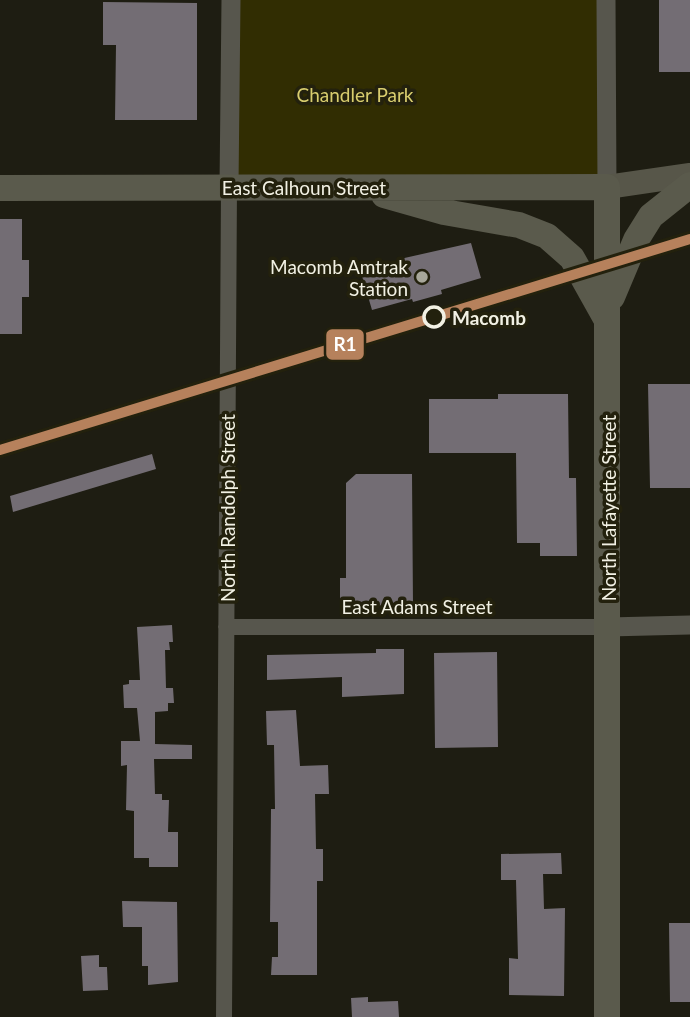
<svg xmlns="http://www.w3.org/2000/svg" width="690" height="1017" viewBox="0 0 690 1017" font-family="Lato,sans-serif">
	<rect width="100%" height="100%" fill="#1e1d12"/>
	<path fill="#312d02" d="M 231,0 L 606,0 L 607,187 L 229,186 Z"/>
	<path fill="#736d74" d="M 659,0 L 690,0 L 690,72 L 659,72 Z
		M 103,2 L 197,3 L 197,120 L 115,120 L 116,45 L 103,45 Z
		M 0,219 L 22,219 L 22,260 L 29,260 L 29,297 L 22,297 L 22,334 L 0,334 Z
		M 471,243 L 481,278 L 441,290 L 442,294 L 413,302 L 412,299 L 372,310 L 362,276 L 401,264 L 400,259 Z
		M 648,384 L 690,384 L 690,488 L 650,488 Z
		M 498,394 L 568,394 L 569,478 L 576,478 L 577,556 L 540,556 L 540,543 L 517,543 L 516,453 L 429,453 L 429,399 L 498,399 Z
		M 152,454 L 156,469 L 13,512 L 10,496 Z
		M 356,474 L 412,474 L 413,605 L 340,606 L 340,578 L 346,578 L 346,483 Z
		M 172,625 L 173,642 L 169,642 L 170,650 L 165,650 L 166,688 L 173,688 L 174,703 L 168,703 L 168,711 L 155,712 L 155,744 L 192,745 L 192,759 L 154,759 L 155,794 L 162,794 L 162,800 L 169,800 L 168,832 L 178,832 L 178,867 L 149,867 L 149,858 L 134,858 L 134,811 L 126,810 L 127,765 L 121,766 L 121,741 L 140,741 L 137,708 L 124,708 L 123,685 L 129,684 L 129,680 L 140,680 L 137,627 Z
		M 376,649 L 404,649 L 404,694 L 342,697 L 342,677 L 267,680 L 267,655 L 376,653 Z
		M 497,652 L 498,747 L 435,748 L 434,653 Z
		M 296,710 L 300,766 L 328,765 L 329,794 L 315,794 L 316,849 L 323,849 L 323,881 L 317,881 L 317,975 L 271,975 L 272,957 L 278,957 L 278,922 L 270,922 L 271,809 L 275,809 L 274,745 L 267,745 L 266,711 Z
		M 561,853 L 562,874 L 543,874 L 544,909 L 565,908 L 564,996 L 509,995 L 509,958 L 518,959 L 516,880 L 501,880 L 501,854 Z
		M 122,901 L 177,902 L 178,982 L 148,985 L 148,966 L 142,966 L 142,927 L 123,927 Z
		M 669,923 L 690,923 L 690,1002 L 670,1002 Z
		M 99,955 L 99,967 L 107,967 L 108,990 L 83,991 L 81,956 Z
		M 368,997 L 368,1002 L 398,1001 L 399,1017 L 352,1017 L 351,998 Z"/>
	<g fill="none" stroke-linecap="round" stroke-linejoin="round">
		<path stroke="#57564d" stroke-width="16" d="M 226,627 L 608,627
			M 224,1017 L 229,186"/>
		<path stroke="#57564d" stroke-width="19" d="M 606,0 L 607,187
			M 229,186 L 231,0
			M 608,627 L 690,625"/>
		<path stroke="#575649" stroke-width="24" d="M 607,187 L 690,175"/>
		<path stroke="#5a5a4c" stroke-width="26" d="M 0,188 L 607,187 L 607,1017
			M 384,195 L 444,212 L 519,225 L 547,236 L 572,258 L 605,317
			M 612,297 L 636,240 L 651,216 L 690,185"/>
		<g stroke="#23210d" stroke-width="16">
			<path id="rail-1" d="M 0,450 L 690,239"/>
		</g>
		<use href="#rail-1" stroke="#b6815c" stroke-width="10"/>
	</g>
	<circle fill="#a8a79a" stroke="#23210d" stroke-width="2.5" cx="422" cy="277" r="7"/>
	<circle fill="#23210d" stroke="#f2f1e4" stroke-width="3.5" cx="434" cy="317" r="10"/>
	<g text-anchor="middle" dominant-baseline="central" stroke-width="7" stroke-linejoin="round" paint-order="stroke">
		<g font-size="19" fill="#d8cd6e" stroke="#23210d">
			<text x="355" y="94">Chandler Park</text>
		</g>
		<g font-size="19" fill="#f2f1e4" stroke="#23210d">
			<text x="304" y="187">East Calhoun Street</text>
			<text transform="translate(227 508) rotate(-90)">North Randolph Street</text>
			<text transform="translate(608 508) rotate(-90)">North Lafayette Street</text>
			<text x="417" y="606">East Adams Street</text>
		</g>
		<g font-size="19" fill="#f2f1e4" stroke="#23210d" text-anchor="end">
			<text x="408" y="266">Macomb Amtrak<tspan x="408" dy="22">Station</tspan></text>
		</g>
		<g font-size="19" font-weight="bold" fill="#f2f1e4" stroke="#23210d" text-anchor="start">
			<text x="452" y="317">Macomb</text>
		</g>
	</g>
	<rect stroke="#23210d" stroke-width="2.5" x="325" y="328" width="40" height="33" rx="7" fill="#b6815c"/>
	<g font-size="19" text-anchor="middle" font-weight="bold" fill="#fff">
		<text x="345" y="351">R1</text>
	</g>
</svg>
